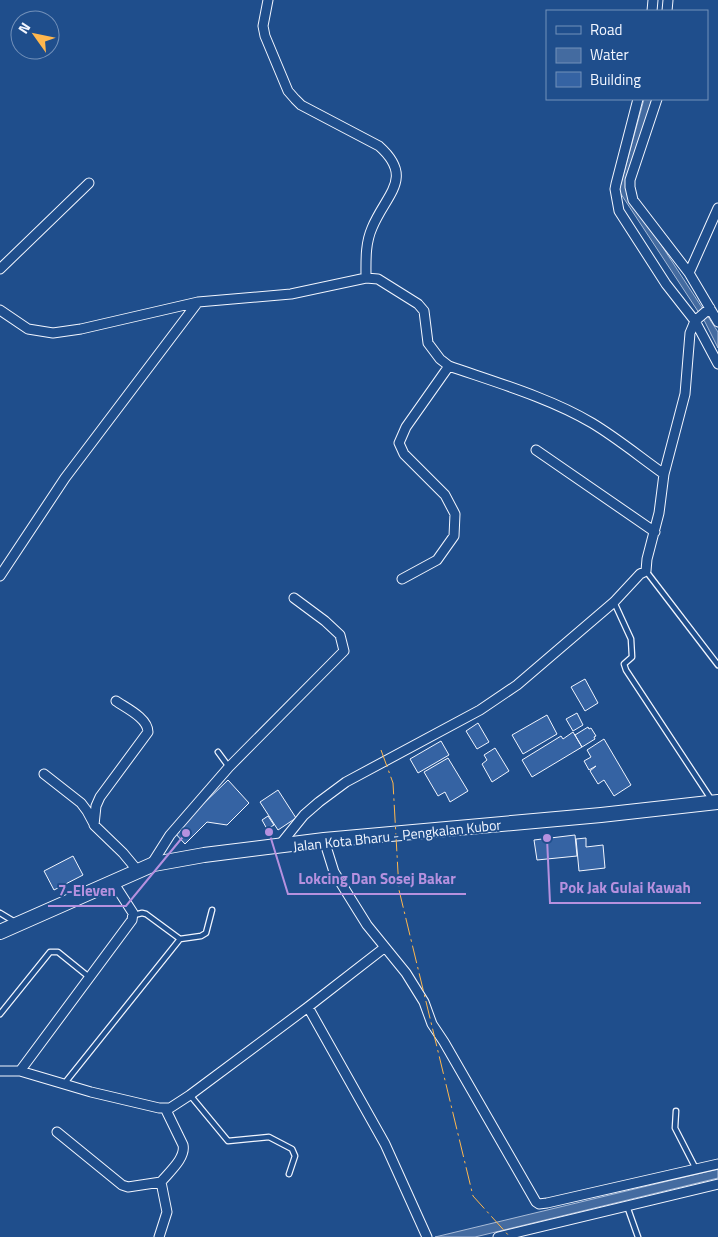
<svg xmlns="http://www.w3.org/2000/svg" width="718" height="1237" viewBox="0 0 718 1237" font-family="'Titillium Web',sans-serif">
	<rect width="100%" height="100%" fill="#1f4e8c"/>
	<path fill="#446ba0" stroke="#a8bbd7" d="M 644,99 L 652,99 L 626,186 L 643,217 L 718,332 L 718,348 L 705,322 L 619,191 Z
		M 718,1169 L 718,1178 L 475,1237 L 435,1237 Z"/>
	<path fill="#3563a3" stroke="#f2f6ff" d="M 585,679 L 598,703 L 585,711 L 571,687 Z
		M 577,713 L 583,725 L 573,731 L 566,719 Z
		M 547,715 L 557,734 L 523,754 L 512,735 Z
		M 478,723 L 489,742 L 477,749 L 466,731 Z
		M 588,727 L 589,729 L 591,728 L 596,736 L 594,737 L 595,739 L 582,747 L 575,735 Z
		M 573,732 L 582,747 L 532,777 L 522,760 L 561,736 L 563,739 Z
		M 604,739 L 631,785 L 614,796 L 604,780 L 598,784 L 590,771 L 596,766 L 589,770 L 584,761 L 591,757 L 587,750 Z
		M 441,741 L 449,755 L 418,773 L 410,759 Z
		M 495,748 L 509,771 L 492,782 L 482,764 L 487,760 L 484,755 Z
		M 448,758 L 468,791 L 450,802 L 445,792 L 438,796 L 424,772 Z
		M 228,780 L 249,803 L 227,825 L 207,822 L 185,844 L 174,832 Z
		M 278,790 L 296,818 L 278,830 L 260,802 Z
		M 268,816 L 274,825 L 267,829 L 262,820 Z
		M 272,829 L 272,834 L 266,835 L 265,830 Z
		M 575,835 L 577,856 L 537,860 L 534,840 Z
		M 586,838 L 586,847 L 603,845 L 605,868 L 579,871 L 576,839 Z
		M 73,856 L 83,875 L 54,890 L 44,871 Z"/>
	<g fill="none" stroke-linecap="round" stroke-linejoin="round">
		<g stroke="#f2f6ff" stroke-width="7">
			<path id="service" d="M 646,571 L 718,665
				M 614,602 L 631,639 L 632,657 L 624,664 L 626,670 L 711,799
				M 218,752 L 229,767
				M 0,913 L 15,922
				M 180,939 L 201,936 L 206,933 L 212,910
				M 0,1014 L 50,952 L 58,952 L 89,977
				M 64,1084 L 180,939 L 146,914 L 142,913 L 134,915
				M 190,1095 L 228,1141 L 269,1137 L 292,1149 L 295,1156 L 289,1174
				M 676,1111 L 675,1128 L 696,1169
				M 627,1206 L 638,1237"/>
		</g>
		<g stroke="#f2f6ff" stroke-width="11">
			<path id="minor" d="M 268,0 L 263,26 L 265,36 L 288,91 L 295,99 L 301,105 L 379,146 C 415,178 386,194 372,228 C 365,244 366,261 366,278
				M 652,11 L 653,0
				M 667,11 L 668,0
				M 638,99 L 616,184 L 615,189 L 619,211 L 666,284 L 695,321 L 718,364
				M 657,99 L 630,180 L 630,187 L 633,200 L 689,273 L 718,322
				M 0,269 L 89,183
				M 689,273 L 718,208
				M 0,310 L 28,329 L 53,333 L 81,329 L 198,302 L 291,294 L 366,278 L 378,279 L 418,304 L 424,311 L 428,343 L 440,359 L 449,366 C 495,382 550,398 592,423 C 617,438 640,457 664,474
				M 536,450 L 655,532
				M 0,576 L 65,478 L 198,302
				M 402,579 L 437,560 L 454,536 L 455,514 L 445,495 L 404,454 L 399,443 L 406,427 L 449,366
				M 116,701 C 126,708 148,718 148,732 L 100,797 L 96,806 L 94,825 L 123,853 L 138,871
				M 44,774 L 81,803 L 87,811 L 94,824
				M 324,840 L 334,872 L 367,925 L 406,973 L 424,1002 L 432,1024 L 444,1042 L 536,1202 L 539,1204 L 547,1203 L 718,1164
				M 279,846 L 304,815 L 319,802 L 346,782 L 480,710 L 517,685 L 614,602 L 640,574 L 646,571 L 647,559 L 659,513 L 664,474 L 685,394 L 690,333 L 695,321 L 710,308
				M 151,865 L 170,835 L 229,767 L 344,651 L 340,635 L 325,621 L 294,598
				M 308,1007 L 385,1144 L 427,1237
				M 0,1071 L 20,1071 L 132,920 L 133,913 L 113,882
				M 20,1071 L 91,1092 L 159,1108 L 170,1108 L 190,1095 L 308,1007 L 384,948
				M 57,1132 L 122,1185 L 128,1187 L 161,1182 L 167,1212 L 159,1237
				M 161,1182 C 169,1172 186,1158 183,1145 L 165,1108
				M 498,1237 L 718,1184"/>
		</g>
		<g stroke="#f2f6ff" stroke-width="16">
			<path id="primary" d="M 0,932 L 154,864 L 204,855 L 324,840 L 601,815 L 718,802"/>
		</g>
		<use href="#service" stroke="#1f4e8c" stroke-width="4.5"/>
		<use href="#minor" stroke="#1f4e8c" stroke-width="9"/>
		<use href="#primary" stroke="#1f4e8c" stroke-width="14"/>
		<path stroke="#ffb74d" stroke-width="1" stroke-dasharray="18 4 2.5 4" stroke-linecap="butt" d="M 381,750 L 393,783 L 399,890 L 473,1196 L 510,1237"/>
	</g>
	<g text-anchor="middle" dominant-baseline="central" stroke-width="4" stroke-linejoin="round" paint-order="stroke">
		<g font-size="14" fill="#f2f6ff" stroke="#1f4e8c">
			<text transform="translate(397 835) rotate(-6)">Jalan Kota Bharu - Pengkalan Kubor</text>
		</g>
	</g>
	<path fill="none" stroke="#b691df" stroke-width="2" d="M269 832L288 894H466M547 838L550 903H701M186 833L126 906H48"/>
	<g fill="#b691df" stroke="#1f4e8c" stroke-width="2">
		<circle cx="269" cy="832" r="5"/>
		<circle cx="547" cy="838" r="5"/>
		<circle cx="186" cy="833" r="5"/>
	</g>
	<g font-size="15" text-anchor="middle" font-weight="bold" fill="#b691df" stroke="#1f4e8c" stroke-width="4" stroke-linejoin="round" paint-order="stroke">
		<text x="377" y="884">Lokcing Dan Sosej Bakar</text>
		<text x="625" y="893">Pok Jak Gulai Kawah</text>
		<text x="87" y="896">7-Eleven</text>
	</g>
	<rect x="546" y="10" width="162" height="90" fill="#1f4e8c" stroke="#7391ba"/>
	<rect x="556" y="26" width="25" height="8" fill="#1f4e8c" stroke="#7391ba"/>
	<text x="590" y="35" font-size="15" fill="#f2f6ff">Road</text>
	<rect x="556" y="48" width="25" height="15" fill="#446ba0" stroke="#7391ba"/>
	<text x="590" y="60" font-size="15" fill="#f2f6ff">Water</text>
	<rect x="556" y="72" width="25" height="15" fill="#3563a3" stroke="#7391ba"/>
	<text x="590" y="85" font-size="15" fill="#f2f6ff">Building</text>
	<g transform="translate(35 35) rotate(303)"><circle r="24" fill="#1f4e8c" stroke="#7391ba"/>
	<path d="M0-4L9 19L0 12L-9 19Z" fill="#ffb74d"/>
	<text y="-8" font-size="14" font-weight="bold" text-anchor="middle" fill="#f2f6ff">N</text>
	</g>
</svg>
